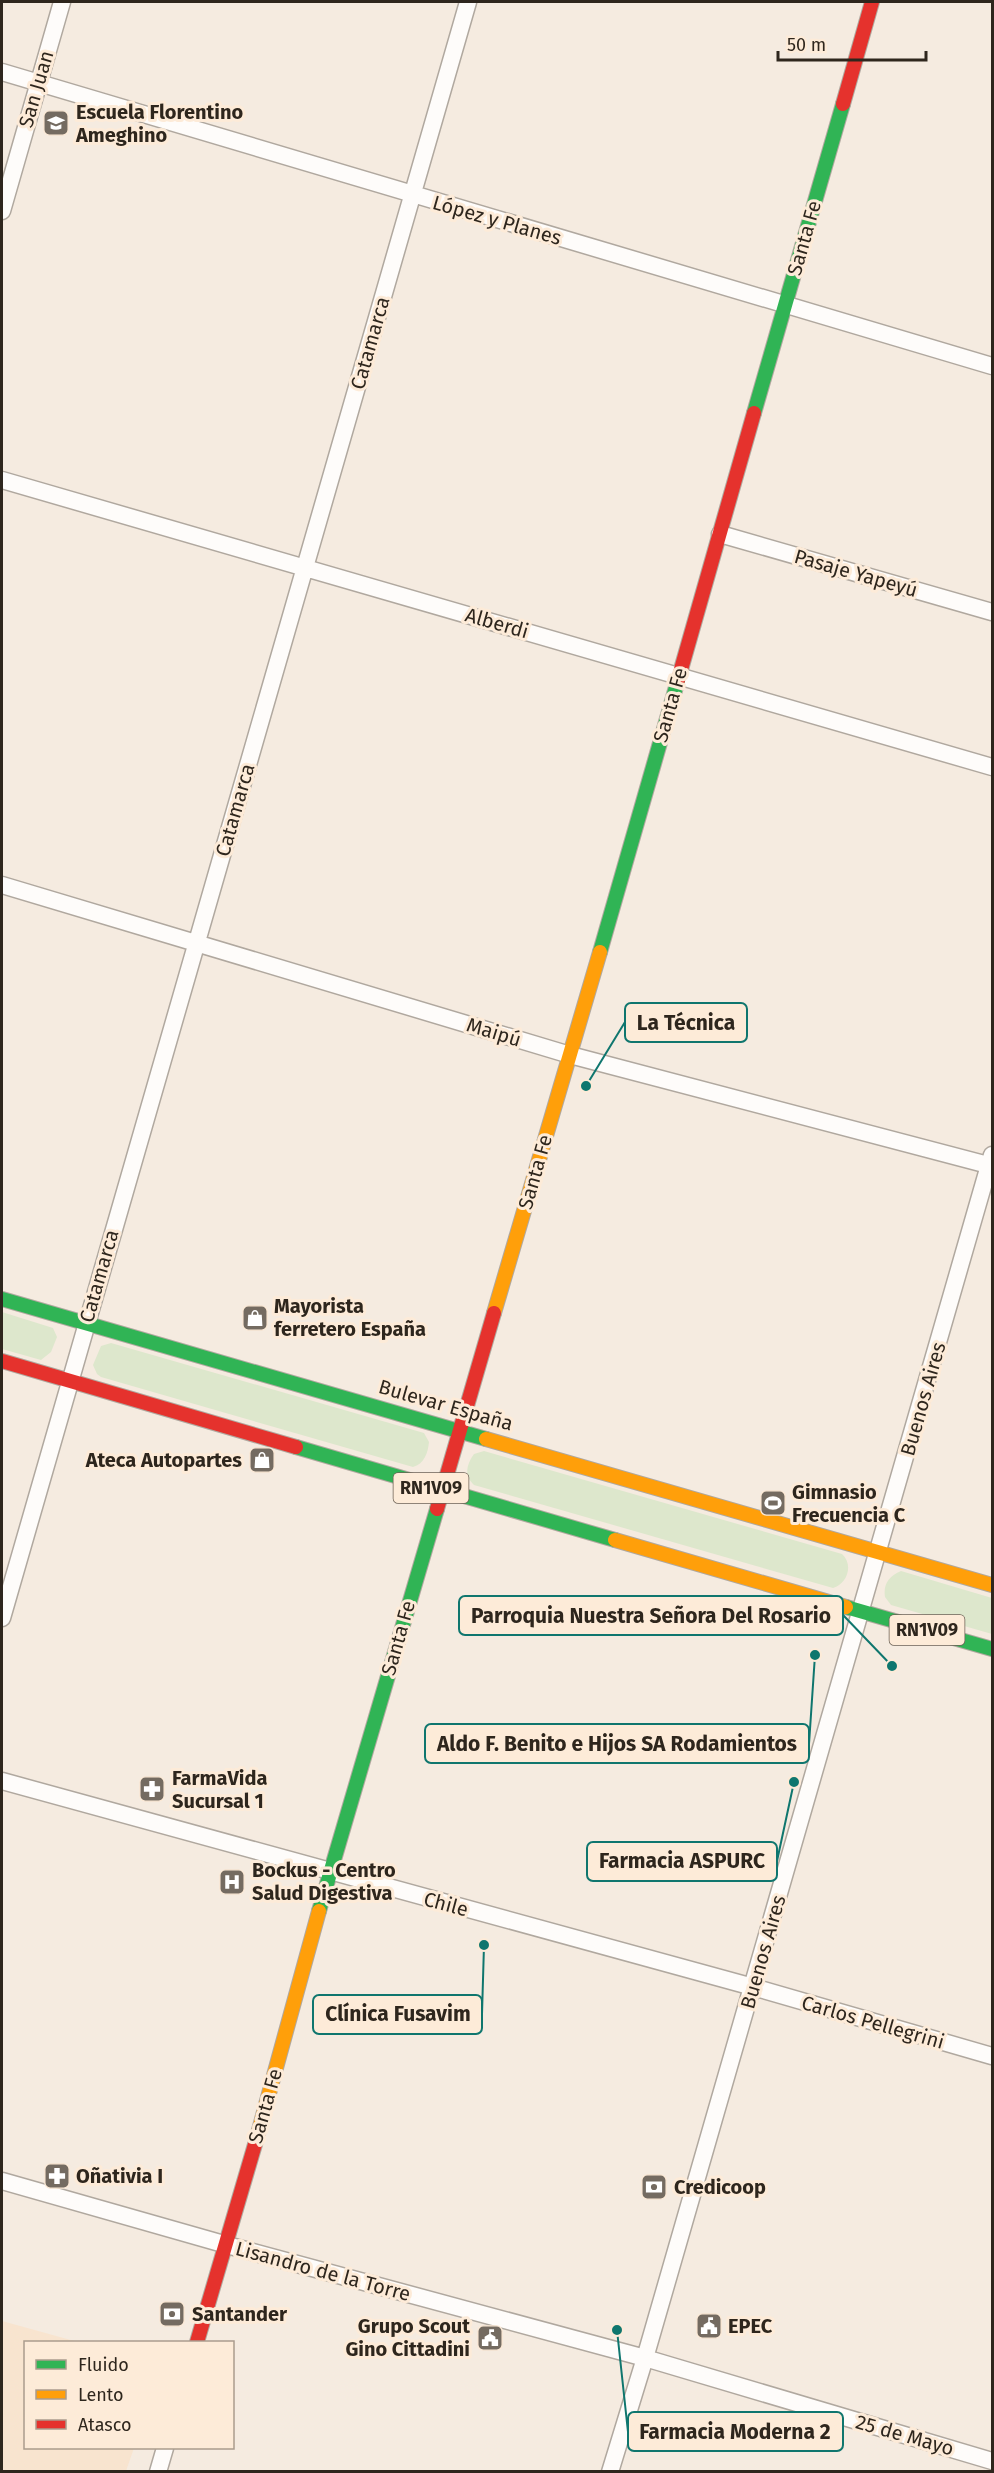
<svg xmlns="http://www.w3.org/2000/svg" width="994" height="2473" viewBox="0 0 994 2473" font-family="'Fira Sans',sans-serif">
	<rect width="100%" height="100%" fill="#f5ebe0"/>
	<path fill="#f8e4cf" d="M 2,2321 L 78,2342 L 26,2342 L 26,2448 L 134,2448 L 126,2471 L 2,2471 Z"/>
	<path fill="#dde7cc" d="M 2,1312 L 53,1328 L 57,1337 L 51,1352 L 41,1360 L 2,1349 Z
		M 111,1343 L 424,1433 L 429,1442 C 428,1453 424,1464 413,1467 L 101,1377 L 97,1374 L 93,1365 L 101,1346 Z
		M 484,1451 L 842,1554 C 854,1565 847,1584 833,1588 L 474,1485 C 464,1476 466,1465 474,1454 Z
		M 901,1571 L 992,1598 L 992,1634 L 891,1605 L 885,1597 C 883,1584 889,1576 901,1571 Z"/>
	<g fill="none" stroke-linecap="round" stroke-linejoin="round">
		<g stroke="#b0a89f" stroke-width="19">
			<path id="street" d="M 2,72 L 992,366
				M 2,211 L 62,2
				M 2,480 L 992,767
				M 720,534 L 992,612
				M 2,885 L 570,1055 L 992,1166
				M 2,1618 L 468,2
				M 2,1781 L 753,1987 L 992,2056
				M 2,2181 L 227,2245 L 645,2358 L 992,2461
				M 158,2472 L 165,2448
				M 610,2472 L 645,2358 L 992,1155"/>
		</g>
		<g stroke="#b0a89f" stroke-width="16">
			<path id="fast" d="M 754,413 L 843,104
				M 600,952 L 678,680
				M 2,1299 L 486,1439
				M 296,1447 L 615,1540
				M 846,1607 L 992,1649
				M 319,1911 L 437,1509"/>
		</g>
		<g stroke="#b0a89f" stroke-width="16">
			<path id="slow" d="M 494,1313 L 600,952
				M 486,1439 L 992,1585
				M 615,1540 L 846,1607
				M 256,2141 L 319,1911"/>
		</g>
		<g stroke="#b0a89f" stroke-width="16">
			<path id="jam" d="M 843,104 L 872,2
				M 678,680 L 754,413
				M 2,1361 L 296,1447
				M 437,1509 L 494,1313
				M 197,2342 L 256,2141"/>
		</g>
		<use href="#street" stroke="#fefcfa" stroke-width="16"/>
		<use href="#fast" stroke="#30b455" stroke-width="14"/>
		<use href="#slow" stroke="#ff9f0a" stroke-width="14"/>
		<use href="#jam" stroke="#e5322d" stroke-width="14"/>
	</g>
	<defs>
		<g id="school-square" transform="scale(1.35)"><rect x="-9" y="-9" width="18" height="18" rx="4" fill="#746b61" stroke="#fdebd8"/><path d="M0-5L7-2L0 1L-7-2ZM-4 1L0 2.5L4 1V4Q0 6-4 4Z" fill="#fff"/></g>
		<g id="shop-square" transform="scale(1.35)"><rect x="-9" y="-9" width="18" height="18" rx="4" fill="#746b61" stroke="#fdebd8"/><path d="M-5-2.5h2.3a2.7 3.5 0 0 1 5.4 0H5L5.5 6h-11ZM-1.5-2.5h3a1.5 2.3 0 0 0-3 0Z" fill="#fff"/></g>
		<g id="stadium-square" transform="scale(1.35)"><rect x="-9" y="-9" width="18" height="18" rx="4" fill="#746b61" stroke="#fdebd8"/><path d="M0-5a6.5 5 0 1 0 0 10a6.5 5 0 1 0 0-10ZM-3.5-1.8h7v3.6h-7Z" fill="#fff"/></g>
		<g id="pharmacy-square" transform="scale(1.35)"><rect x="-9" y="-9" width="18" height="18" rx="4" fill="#746b61" stroke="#fdebd8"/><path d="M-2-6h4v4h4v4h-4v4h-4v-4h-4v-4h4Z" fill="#fff"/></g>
		<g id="hospital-square" transform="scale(1.35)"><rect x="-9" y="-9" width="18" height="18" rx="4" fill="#746b61" stroke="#fdebd8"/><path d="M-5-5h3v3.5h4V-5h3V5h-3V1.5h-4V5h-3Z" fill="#fff"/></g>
		<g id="bank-square" transform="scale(1.35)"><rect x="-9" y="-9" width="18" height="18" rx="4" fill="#746b61" stroke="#fdebd8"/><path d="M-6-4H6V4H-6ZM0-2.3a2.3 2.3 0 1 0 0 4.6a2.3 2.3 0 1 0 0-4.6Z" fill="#fff"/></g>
		<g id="civic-square" transform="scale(1.35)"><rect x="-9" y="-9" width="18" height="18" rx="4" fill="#746b61" stroke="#fdebd8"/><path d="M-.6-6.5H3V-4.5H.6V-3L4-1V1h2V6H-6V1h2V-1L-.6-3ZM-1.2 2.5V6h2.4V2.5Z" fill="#fff"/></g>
	</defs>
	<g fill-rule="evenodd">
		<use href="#school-square" x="56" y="123"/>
		<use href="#shop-square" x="255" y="1318"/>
		<use href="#shop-square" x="262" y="1460"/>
		<use href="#stadium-square" x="773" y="1503"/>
		<use href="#pharmacy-square" x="152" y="1789"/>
		<use href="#hospital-square" x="232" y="1882"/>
		<use href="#pharmacy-square" x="57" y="2176"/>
		<use href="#bank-square" x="654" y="2187"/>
		<use href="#bank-square" x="172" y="2314"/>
		<use href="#civic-square" x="709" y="2326"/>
		<use href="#civic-square" x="490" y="2338"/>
	</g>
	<g text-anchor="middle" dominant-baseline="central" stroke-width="6" stroke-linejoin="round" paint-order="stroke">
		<g fill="#fdebd8" stroke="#6c6155" stroke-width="1.5">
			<rect x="393.5" y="1473" width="75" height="30" rx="4.5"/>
			<rect x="889.5" y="1615" width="75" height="30" rx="4.5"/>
		</g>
		<g font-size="18" font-weight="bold" fill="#2e261d">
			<text x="431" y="1488">RN1V09</text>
			<text x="927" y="1630">RN1V09</text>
		</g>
		<g font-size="20" fill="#2e261d" stroke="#fdebd8">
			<text transform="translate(36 89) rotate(-74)">San Juan</text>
			<text transform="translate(497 220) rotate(16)">López y Planes</text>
			<text transform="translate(804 238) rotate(-74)">Santa Fe</text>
			<text transform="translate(370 343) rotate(-74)">Catamarca</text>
			<text transform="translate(856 573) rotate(16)">Pasaje Yapeyú</text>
			<text transform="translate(497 623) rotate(16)">Alberdi</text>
			<text transform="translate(670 705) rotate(-74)">Santa Fe</text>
			<text transform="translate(235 810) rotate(-74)">Catamarca</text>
			<text transform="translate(494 1032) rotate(17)">Maipú</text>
			<text transform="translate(535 1172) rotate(-74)">Santa Fe</text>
			<text transform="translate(99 1276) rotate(-74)">Catamarca</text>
			<text transform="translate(923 1399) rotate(-74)">Buenos Aires</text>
			<text transform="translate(446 1405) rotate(16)">Bulevar España</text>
			<text transform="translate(398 1638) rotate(-74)">Santa Fe</text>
			<text transform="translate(446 1904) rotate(15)">Chile</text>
			<text transform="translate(763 1952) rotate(-74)">Buenos Aires</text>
			<text transform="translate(873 2022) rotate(16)">Carlos Pellegrini</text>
			<text transform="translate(265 2106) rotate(-74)">Santa Fe</text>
			<text transform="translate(323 2271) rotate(15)">Lisandro de la Torre</text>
			<text transform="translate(905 2435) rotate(16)">25 de Mayo</text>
		</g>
		<g font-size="20" font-weight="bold" fill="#2e261d" stroke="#fdebd8" text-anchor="start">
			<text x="76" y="112">Escuela Florentino<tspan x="76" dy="23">Ameghino</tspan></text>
			<text x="274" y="1306">Mayorista<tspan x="274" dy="23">ferretero España</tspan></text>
			<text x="242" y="1460" text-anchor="end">Ateca Autopartes</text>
			<text x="792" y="1492">Gimnasio<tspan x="792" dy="23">Frecuencia C</tspan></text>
			<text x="172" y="1778">FarmaVida<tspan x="172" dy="23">Sucursal 1</tspan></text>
			<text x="252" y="1870">Bockus - Centro<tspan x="252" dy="23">Salud Digestiva</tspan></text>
			<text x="76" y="2176">Oñativia I</text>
			<text x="674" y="2187">Credicoop</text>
			<text x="192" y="2314">Santander</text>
			<text x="470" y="2326" text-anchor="end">Grupo Scout<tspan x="470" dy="23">Gino Cittadini</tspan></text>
			<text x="728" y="2326">EPEC</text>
		</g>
	</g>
	<path fill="none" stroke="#0f766e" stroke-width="2" d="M586 1086L625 1022M892 1666L843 1615M815 1655L809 1744M794 1782L777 1861M484 1945L482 2014M617 2330L628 2432"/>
	<g fill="#0f766e" stroke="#fdebd8" stroke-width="2">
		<circle cx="586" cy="1086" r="6"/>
		<circle cx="892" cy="1666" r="6"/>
		<circle cx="815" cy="1655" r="6"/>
		<circle cx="794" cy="1782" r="6"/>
		<circle cx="484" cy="1945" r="6"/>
		<circle cx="617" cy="2330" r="6"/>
	</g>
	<g fill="#fdebd8" stroke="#0f766e" stroke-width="2">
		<rect x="625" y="1003" width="122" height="39" rx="6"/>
		<rect x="459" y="1596" width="384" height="39" rx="6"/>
		<rect x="425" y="1724" width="384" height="39" rx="6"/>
		<rect x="587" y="1842" width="190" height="39" rx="6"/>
		<rect x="313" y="1995" width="169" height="39" rx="6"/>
		<rect x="628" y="2412" width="215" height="39" rx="6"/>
	</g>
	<g font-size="21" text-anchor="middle" font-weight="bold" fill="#2e261d">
		<text x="686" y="1030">La Técnica</text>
		<text x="651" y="1623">Parroquia Nuestra Señora Del Rosario</text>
		<text x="617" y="1751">Aldo F. Benito e Hijos SA Rodamientos</text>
		<text x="682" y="1868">Farmacia ASPURC</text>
		<text x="398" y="2021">Clínica Fusavim</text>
		<text x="735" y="2439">Farmacia Moderna 2</text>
	</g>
	<rect width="994" height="2473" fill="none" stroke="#2e261d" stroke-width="6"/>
	<rect x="24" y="2341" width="210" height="108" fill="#fdebd8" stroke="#aa9c8d" stroke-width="1.5"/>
	<rect x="36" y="2360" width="30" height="9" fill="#30b455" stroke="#aa9c8d" stroke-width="1.5"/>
	<text x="78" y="2371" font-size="18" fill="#2e261d">Fluido</text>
	<rect x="36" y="2390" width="30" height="9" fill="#ff9f0a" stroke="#aa9c8d" stroke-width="1.5"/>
	<text x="78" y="2401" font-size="18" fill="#2e261d">Lento</text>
	<rect x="36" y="2420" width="30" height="9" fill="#e5322d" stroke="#aa9c8d" stroke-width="1.5"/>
	<text x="78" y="2431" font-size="18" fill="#2e261d">Atasco</text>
	<path d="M778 51v9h148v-9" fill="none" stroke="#2e261d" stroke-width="3"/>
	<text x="787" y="51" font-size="18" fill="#2e261d" stroke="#fdebd8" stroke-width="4.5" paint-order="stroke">50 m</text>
</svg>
